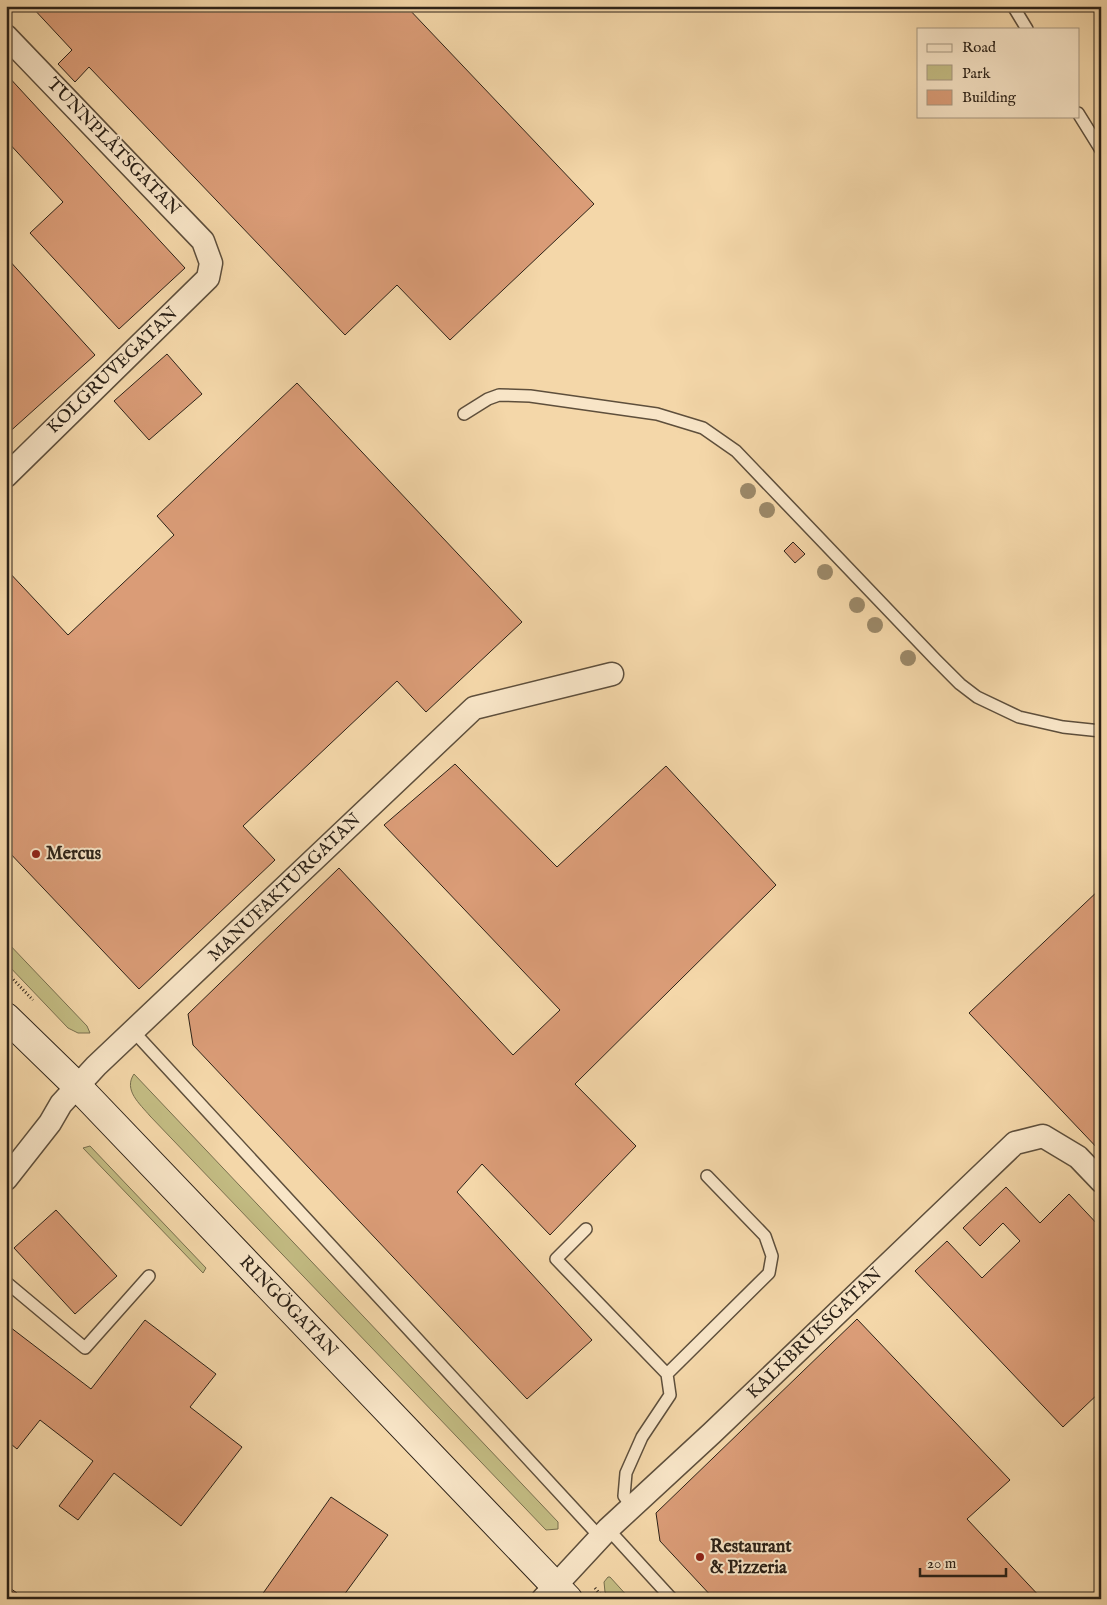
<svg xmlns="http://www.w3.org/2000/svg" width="1107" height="1605" viewBox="0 0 1107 1605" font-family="'IM FELL English',serif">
	<rect width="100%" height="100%" fill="#f4d7a9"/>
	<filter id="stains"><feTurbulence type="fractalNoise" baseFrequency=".004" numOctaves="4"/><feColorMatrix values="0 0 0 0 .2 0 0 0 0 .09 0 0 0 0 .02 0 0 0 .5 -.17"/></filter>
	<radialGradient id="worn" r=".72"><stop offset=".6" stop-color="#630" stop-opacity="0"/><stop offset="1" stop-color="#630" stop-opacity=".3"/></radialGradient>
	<path fill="#c3bc83" stroke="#786f4e" d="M 6,941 L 87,1026 L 90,1033 L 78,1033 L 68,1028 L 6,963 Z
		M 134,1074 L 558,1522 L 558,1529 L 546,1530 L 150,1116 C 140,1104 123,1090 134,1074 Z
		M 90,1146 L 206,1268 L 203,1273 L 83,1148 Z
		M 608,1577 L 610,1577 L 630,1599 L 610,1599 L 605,1592 L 604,1582 Z"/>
	<path fill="#da9c77" stroke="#2c2218" d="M 31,6 L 406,6 L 594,204 L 450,340 L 397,285 L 345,335 L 89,67 L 75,82 L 58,64 L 72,50 Z
		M 6,74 L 185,268 L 119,329 L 30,233 L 63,202 L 6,140 Z
		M 7,258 L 95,355 L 6,435 L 6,259 Z
		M 167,354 L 202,394 L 149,440 L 114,401 Z
		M 297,383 L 522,622 L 426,712 L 397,681 L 243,826 L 275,860 L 139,989 L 6,849 L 6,569 L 68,635 L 174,535 L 157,516 Z
		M 793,542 L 805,554 L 795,563 L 784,551 Z
		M 455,764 L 557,867 L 666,766 L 776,885 L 575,1084 L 636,1146 L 550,1235 L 482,1164 L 457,1192 L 592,1340 L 527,1399 L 193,1045 L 188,1014 L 339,868 L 513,1055 L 560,1010 L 384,825 Z
		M 1101,888 L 1101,1152 L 969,1013 Z
		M 1006,1187 L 1040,1223 L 1069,1194 L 1101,1228 L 1101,1391 L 1063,1427 L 915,1271 L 947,1241 L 982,1278 L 1020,1241 L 1003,1223 L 980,1246 L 963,1228 Z
		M 56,1210 L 117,1276 L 75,1314 L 14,1248 Z
		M 857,1319 L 1010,1480 L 967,1519 L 1042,1599 L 714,1599 L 660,1541 L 656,1513 Z
		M 145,1320 L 216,1374 L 190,1407 L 242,1447 L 181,1526 L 114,1473 L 78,1520 L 59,1506 L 93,1461 L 40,1420 L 17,1449 L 6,1440 L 6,1324 L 91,1389 Z
		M 331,1497 L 388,1535 L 341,1599 L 259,1599 Z
		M 6,1585 L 25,1599 L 6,1599 Z"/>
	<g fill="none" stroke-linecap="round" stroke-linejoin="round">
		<g stroke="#5e4f3c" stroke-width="14">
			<path id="lane" d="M 1013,6 L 1027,29
				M 1078,113 L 1101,150
				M 464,414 L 488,399 L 499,395 L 530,396 L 657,414 L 703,428 L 736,451 L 936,660 L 960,684 L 977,697 L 1019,717 L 1063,727 L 1101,731
				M 134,1032 L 600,1537
				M 586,1229 L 556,1259 L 667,1374
				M 6,1282 L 85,1348 L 149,1276
				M 632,1507 L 624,1496 L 626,1473 L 642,1437 L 670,1395 L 667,1374 L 769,1273 L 772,1256 L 765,1236 L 707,1176
				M 608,1529 L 672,1599"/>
		</g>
		<g stroke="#5e4f3c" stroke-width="25">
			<path id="street" d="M 6,36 L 203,241 L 211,263 L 208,278 L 6,476
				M 6,1179 L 50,1123 L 61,1104 L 96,1066 L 474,708 L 612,674
				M 543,1599 L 608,1529 L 712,1433 L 1015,1143 L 1043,1136 L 1078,1157 L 1101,1181"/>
		</g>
		<g stroke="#2c2218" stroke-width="30">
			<path id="secondary" d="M 6,1017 L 78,1087 L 568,1599"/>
		</g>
		<path stroke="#2c2218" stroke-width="3" stroke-dasharray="1 2.5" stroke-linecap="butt" d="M 6,972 L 33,1000
			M 595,1588 L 604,1599"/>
		<use href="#lane" stroke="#f8e5c7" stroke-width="11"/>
		<use href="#street" stroke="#f8e5c7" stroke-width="22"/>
		<use href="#secondary" stroke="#f8e5c7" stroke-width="28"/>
	</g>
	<g fill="#9b8868">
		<circle cx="748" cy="491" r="8"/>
		<circle cx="767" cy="510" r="8"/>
		<circle cx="825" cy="572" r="8"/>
		<circle cx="857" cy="605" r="8"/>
		<circle cx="875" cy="625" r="8"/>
		<circle cx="908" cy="658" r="8"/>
	</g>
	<g fill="#8f2418" stroke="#f8e5c7" stroke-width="2">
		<circle cx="36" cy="854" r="5"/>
		<circle cx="700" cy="1557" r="5"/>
	</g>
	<g text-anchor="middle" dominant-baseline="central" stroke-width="4" stroke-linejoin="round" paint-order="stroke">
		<g font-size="18" fill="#2c2218" stroke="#f8e5c7">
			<text transform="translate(113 147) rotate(46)">TUNNPLÅTSGATAN</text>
			<text transform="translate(113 371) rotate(-44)">KOLGRUVEGATAN</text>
			<text transform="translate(285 888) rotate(-44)">MANUFAKTURGATAN</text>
			<text transform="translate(288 1307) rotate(46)">RINGÖGATAN</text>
			<text transform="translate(815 1334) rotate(-44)">KALKBRUKSGATAN</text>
		</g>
		<g font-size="18" font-weight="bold" fill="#2c2218" stroke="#f8e5c7" text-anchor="start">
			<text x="46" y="854">Mercus</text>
			<text x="710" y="1547">Restaurant<tspan x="710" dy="21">&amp; Pizzeria</tspan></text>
		</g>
	</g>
	<rect width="1107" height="1605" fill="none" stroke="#f4d7a9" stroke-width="25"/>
	<rect x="8" y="8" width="1092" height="1590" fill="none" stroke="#2c2218" stroke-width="2.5"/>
	<rect x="12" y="12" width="1082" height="1580" fill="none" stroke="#2c2218"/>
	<rect x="917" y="28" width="162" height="90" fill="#f8e5c7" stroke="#a69781"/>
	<rect x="927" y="44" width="25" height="8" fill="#f8e5c7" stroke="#a69781"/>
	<text x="962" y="52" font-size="15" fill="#2c2218">Road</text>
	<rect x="927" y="65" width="25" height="15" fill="#c3bc83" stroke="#a69781"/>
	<text x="962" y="78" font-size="15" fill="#2c2218">Park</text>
	<rect x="927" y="90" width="25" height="15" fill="#da9c77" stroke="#a69781"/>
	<text x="962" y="102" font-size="15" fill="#2c2218">Building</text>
	<path d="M920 1568v8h86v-8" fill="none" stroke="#2c2218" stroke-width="2.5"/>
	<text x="927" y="1568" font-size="15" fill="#2c2218" stroke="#f8e5c7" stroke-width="4" paint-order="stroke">20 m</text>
	<rect width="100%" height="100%" filter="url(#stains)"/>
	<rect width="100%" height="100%" fill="url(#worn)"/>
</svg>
